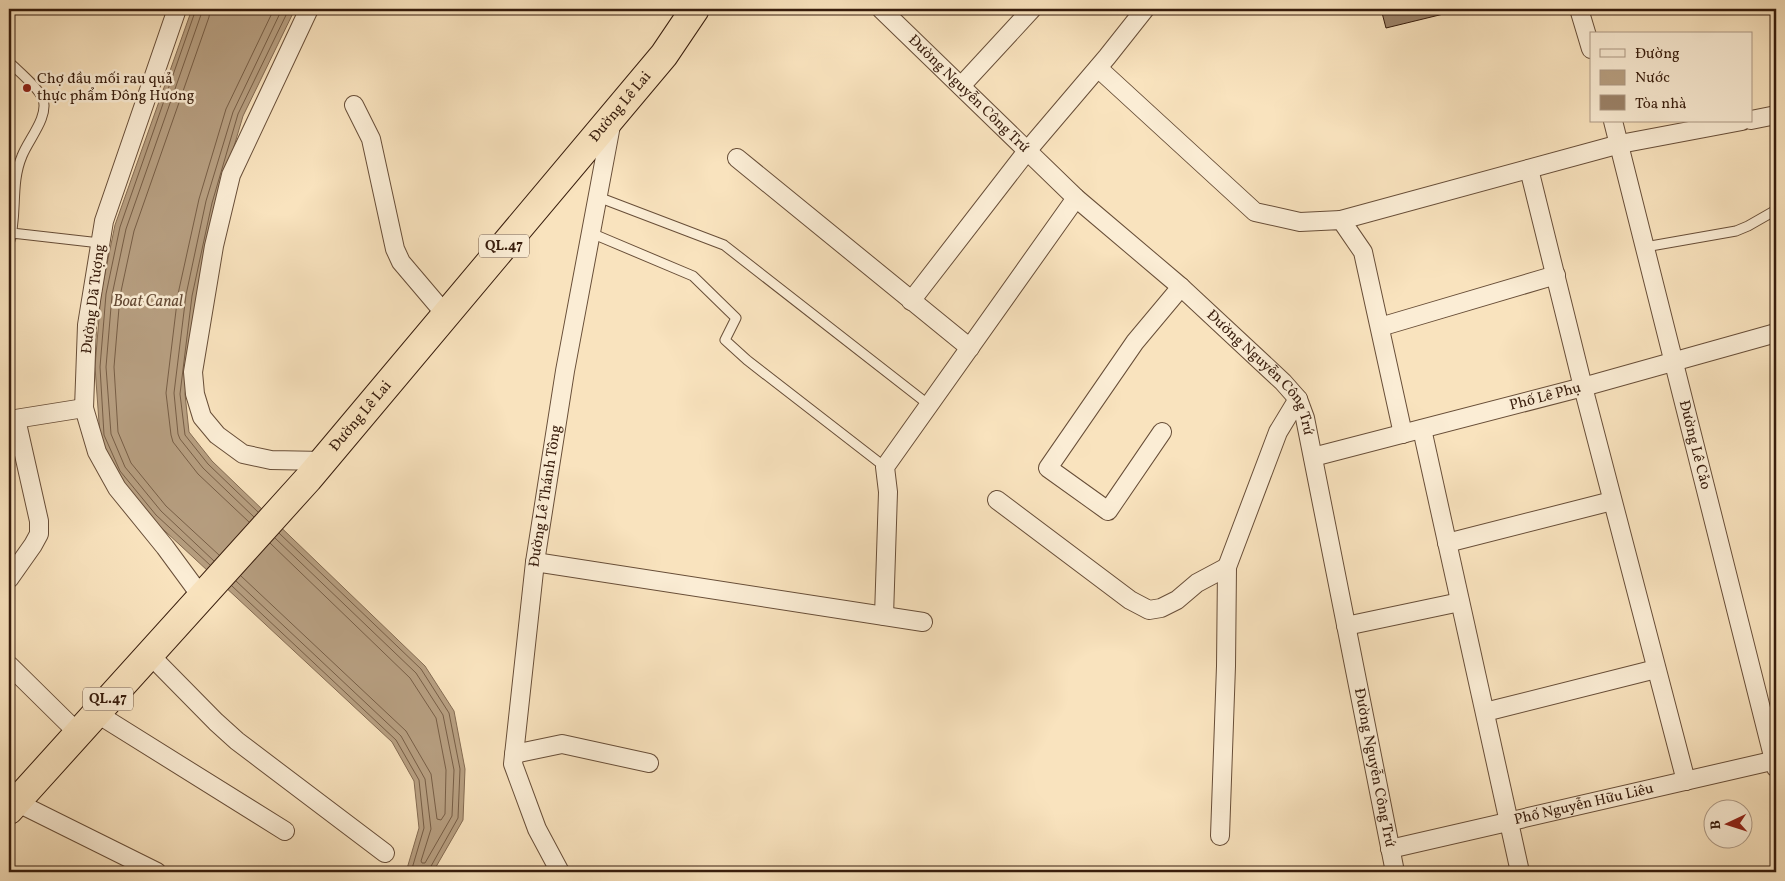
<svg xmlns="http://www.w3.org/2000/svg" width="1785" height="881" viewBox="0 0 1785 881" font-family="Vollkorn,serif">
	<rect width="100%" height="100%" fill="#f9e3be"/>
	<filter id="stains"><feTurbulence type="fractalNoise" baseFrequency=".004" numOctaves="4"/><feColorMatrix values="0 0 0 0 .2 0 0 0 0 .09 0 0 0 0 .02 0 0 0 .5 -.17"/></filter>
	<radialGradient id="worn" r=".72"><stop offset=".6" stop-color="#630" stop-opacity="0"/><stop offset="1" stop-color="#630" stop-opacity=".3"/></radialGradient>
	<path fill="#b79f81" stroke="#846b52" d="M 192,9 L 295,9 L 243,116 L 217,204 L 197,297 L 185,394 L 189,432 L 212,461 L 425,666 L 454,711 L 465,769 L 463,820 L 433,872 L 406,872 L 419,828 L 414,781 L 392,742 L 152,519 L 115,473 L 100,436 L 95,367 L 101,293 L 115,225 Z"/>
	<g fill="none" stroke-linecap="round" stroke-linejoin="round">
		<path stroke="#775e46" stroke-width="1" d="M 196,9 L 120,227 L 106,294 L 100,367 L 104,435 L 120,471 L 156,515 L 210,565
			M 203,9 L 126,229 L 112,295 L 106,367 L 111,434 L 125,467 L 161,511 L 214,561
			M 210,9 L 209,17 L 134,231 L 120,296 L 114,367 L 118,432 L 131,463 L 166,506 L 219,555
			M 258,512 L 208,464 L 185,435 L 180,394 L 192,296 L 212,203 L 238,114 L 289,9
			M 254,517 L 203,468 L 180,439 L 178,434 L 174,393 L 186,295 L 206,201 L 233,112 L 282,9
			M 249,522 L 198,474 L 173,442 L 171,435 L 166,393 L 178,294 L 199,199 L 226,109 L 274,9
			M 279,533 L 421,669 L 449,713 L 460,769 L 458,818 L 430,868 L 429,872
			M 241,576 L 406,731 L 431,774 L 437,819 L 441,820 L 445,814 L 446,770 L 436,718 L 410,678 L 270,543
			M 236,581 L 401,736 L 425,779 L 431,829 L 421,861 L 422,863 L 425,863 L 452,816 L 454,770 L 443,715 L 416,673 L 275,538
			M 232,586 L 396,740 L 419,780 L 424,828 L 411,872"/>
	</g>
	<path fill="#9c8369" stroke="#371c0c" d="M 1381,9 L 1464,9 L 1386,28 Z"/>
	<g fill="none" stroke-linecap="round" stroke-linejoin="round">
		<g stroke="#684e38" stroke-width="11">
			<path id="service" d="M 9,62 C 18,71 38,87 43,99 C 49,117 28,140 22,156 C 10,184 18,215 9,244
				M 598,197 L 724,245 L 929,405
				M 12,233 L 100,243
				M 591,233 L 693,276 L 736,318 L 725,340 L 747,360 L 885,467
				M 1645,247 L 1736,231 L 1748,226 L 1776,210"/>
		</g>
		<g stroke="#684e38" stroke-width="20">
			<g id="minor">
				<path d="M 177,9 L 104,221 L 87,325 L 84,408 L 97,452 L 117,488 L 165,547 L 201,596"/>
				<path d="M 309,9 L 231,175 L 214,246 L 193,372 L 195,394 L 202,417 L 217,435 L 243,454 L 271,460 L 324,461"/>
				<path id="s1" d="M 881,9 L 1076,198 L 1181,287 L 1283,382 L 1298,399 L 1305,418 L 1395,872"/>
				<path d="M 1579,9 L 1591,49"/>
				<path d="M 1098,68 L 1255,212 L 1300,222 L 1341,220 L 1363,252 L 1403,434"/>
				<path d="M 961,86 L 1032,9"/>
				<path d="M 354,105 L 371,139 L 395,249 L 401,262 L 446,315"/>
				<path d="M 1751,120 L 1776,115"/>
				<path id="s2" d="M 1613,121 L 1776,768"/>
				<path d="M 737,158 L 970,348"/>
				<path d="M 1529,169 L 1583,387 L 1686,781"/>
				<path d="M 1341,220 L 1620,144 L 1742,121"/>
				<path d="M 911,301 L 1027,151 L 1107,57 L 1145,9"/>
				<path d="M 1380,327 L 1556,275"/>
				<path d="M 9,420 L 84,408"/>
				<path d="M 1422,429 L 1520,872"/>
				<path d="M 1162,432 L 1108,511 L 1048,468 L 1135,342 L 1181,287"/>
				<path id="s3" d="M 1313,457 L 1583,387 L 1776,333"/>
				<path d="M 997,500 L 1130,600 L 1149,610 L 1161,608 L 1177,600 L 1197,583 L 1227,567"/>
				<path d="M 1447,543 L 1612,501"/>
				<path d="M 535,562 L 923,622"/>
				<path d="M 9,579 L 33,545 L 39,534 L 39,521 L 16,419"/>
				<path d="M 884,616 L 888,492 L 885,467 L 1076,198"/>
				<path d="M 1346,626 L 1460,602"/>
				<path d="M 149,654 L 216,722 L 237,741 L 385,853"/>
				<path d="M 9,665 L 78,733"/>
				<path d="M 1485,712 L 1656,669"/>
				<path d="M 96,713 L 285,831"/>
				<path d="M 514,754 L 562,744 L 649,763"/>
				<path d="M 16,802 L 157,872"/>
				<path d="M 1220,836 L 1226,666 L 1227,567 L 1278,432 L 1298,399"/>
				<path id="s4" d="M 1390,849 L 1776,760"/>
				<path id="s5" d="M 560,872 L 537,829 L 513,764 L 535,562 L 565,371 L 612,120"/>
			</g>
		</g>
		<g stroke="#371c0c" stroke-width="30">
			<g id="trunk">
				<path id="s6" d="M 9,810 L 308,479 L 664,55 L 695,9"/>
			</g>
		</g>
		<use href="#service" stroke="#fbedd5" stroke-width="9"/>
		<use href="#minor" stroke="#fbedd5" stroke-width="18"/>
		<use href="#trunk" stroke="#f9e3be" stroke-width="28"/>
	</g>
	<circle fill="#8f2418" stroke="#fbedd5" stroke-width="2" cx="27" cy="88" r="5"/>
	<g text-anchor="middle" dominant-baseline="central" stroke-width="5" stroke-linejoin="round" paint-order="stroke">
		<g fill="#fbedd5" stroke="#725b48" stroke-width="1">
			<rect x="479" y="234.5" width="50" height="23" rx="4"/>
			<rect x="83" y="687.5" width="50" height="23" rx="4"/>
		</g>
		<g font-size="14" font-weight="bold" fill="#371c0c">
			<text x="504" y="246">QL.47</text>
			<text x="108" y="699">QL.47</text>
		</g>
		<g font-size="15" fill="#371c0c" stroke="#fbedd5" text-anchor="start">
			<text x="37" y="79">Chợ đầu mối rau quả<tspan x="37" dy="17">thực phẩm Đông Hương</tspan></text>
		</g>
		<g font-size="15" fill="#371c0c" stroke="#fbedd5">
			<text stroke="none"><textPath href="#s1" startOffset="122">Đường Nguyễn Công Trứ</textPath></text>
			<text stroke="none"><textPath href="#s6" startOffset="932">Đường Lê Lai</textPath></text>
			<text transform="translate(94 299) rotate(-83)">Đường Dã Tượng</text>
			<text stroke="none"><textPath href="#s1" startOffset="528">Đường Nguyễn Công Trứ</textPath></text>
			<text stroke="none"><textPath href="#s3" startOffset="240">Phố Lê Phụ</textPath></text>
			<text stroke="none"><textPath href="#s6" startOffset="528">Đường Lê Lai</textPath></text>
			<text stroke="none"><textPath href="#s2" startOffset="334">Đường Lê Cảo</textPath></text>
			<text stroke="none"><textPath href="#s5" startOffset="388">Đường Lê Thánh Tông</textPath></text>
			<text stroke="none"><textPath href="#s1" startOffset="948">Đường Nguyễn Công Trứ</textPath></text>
			<text stroke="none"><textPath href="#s4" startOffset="199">Phố Nguyễn Hữu Liêu</textPath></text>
		</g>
		<g font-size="16" font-style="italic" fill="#644a35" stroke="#fbedd5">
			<text x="148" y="302">Boat Canal</text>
		</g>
	</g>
	<rect width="1785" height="881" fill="none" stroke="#f9e3be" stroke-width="30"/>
	<rect x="10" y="10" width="1765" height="861" fill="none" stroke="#371c0c" stroke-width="2.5"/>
	<rect x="15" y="15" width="1755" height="851" fill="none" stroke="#371c0c"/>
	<rect x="1590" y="32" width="162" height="90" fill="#fbedd5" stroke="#ad9985"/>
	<rect x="1600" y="49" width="25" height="8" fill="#fbedd5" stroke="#ad9985"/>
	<text x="1635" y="58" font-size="15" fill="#371c0c">Đường</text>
	<rect x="1600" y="70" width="25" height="15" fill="#b79f81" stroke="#ad9985"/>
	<text x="1635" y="82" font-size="15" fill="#371c0c">Nước</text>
	<rect x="1600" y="95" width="25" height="15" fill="#9c8369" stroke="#ad9985"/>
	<text x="1635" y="108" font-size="15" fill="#371c0c">Tòa nhà</text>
	<g transform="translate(1728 824) rotate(266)"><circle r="24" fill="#fbedd5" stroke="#ad9985"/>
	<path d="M0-4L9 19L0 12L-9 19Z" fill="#8f2418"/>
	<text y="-8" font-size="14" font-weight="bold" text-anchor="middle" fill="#371c0c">B</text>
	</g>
	<rect width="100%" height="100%" filter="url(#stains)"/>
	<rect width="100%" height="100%" fill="url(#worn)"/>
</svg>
